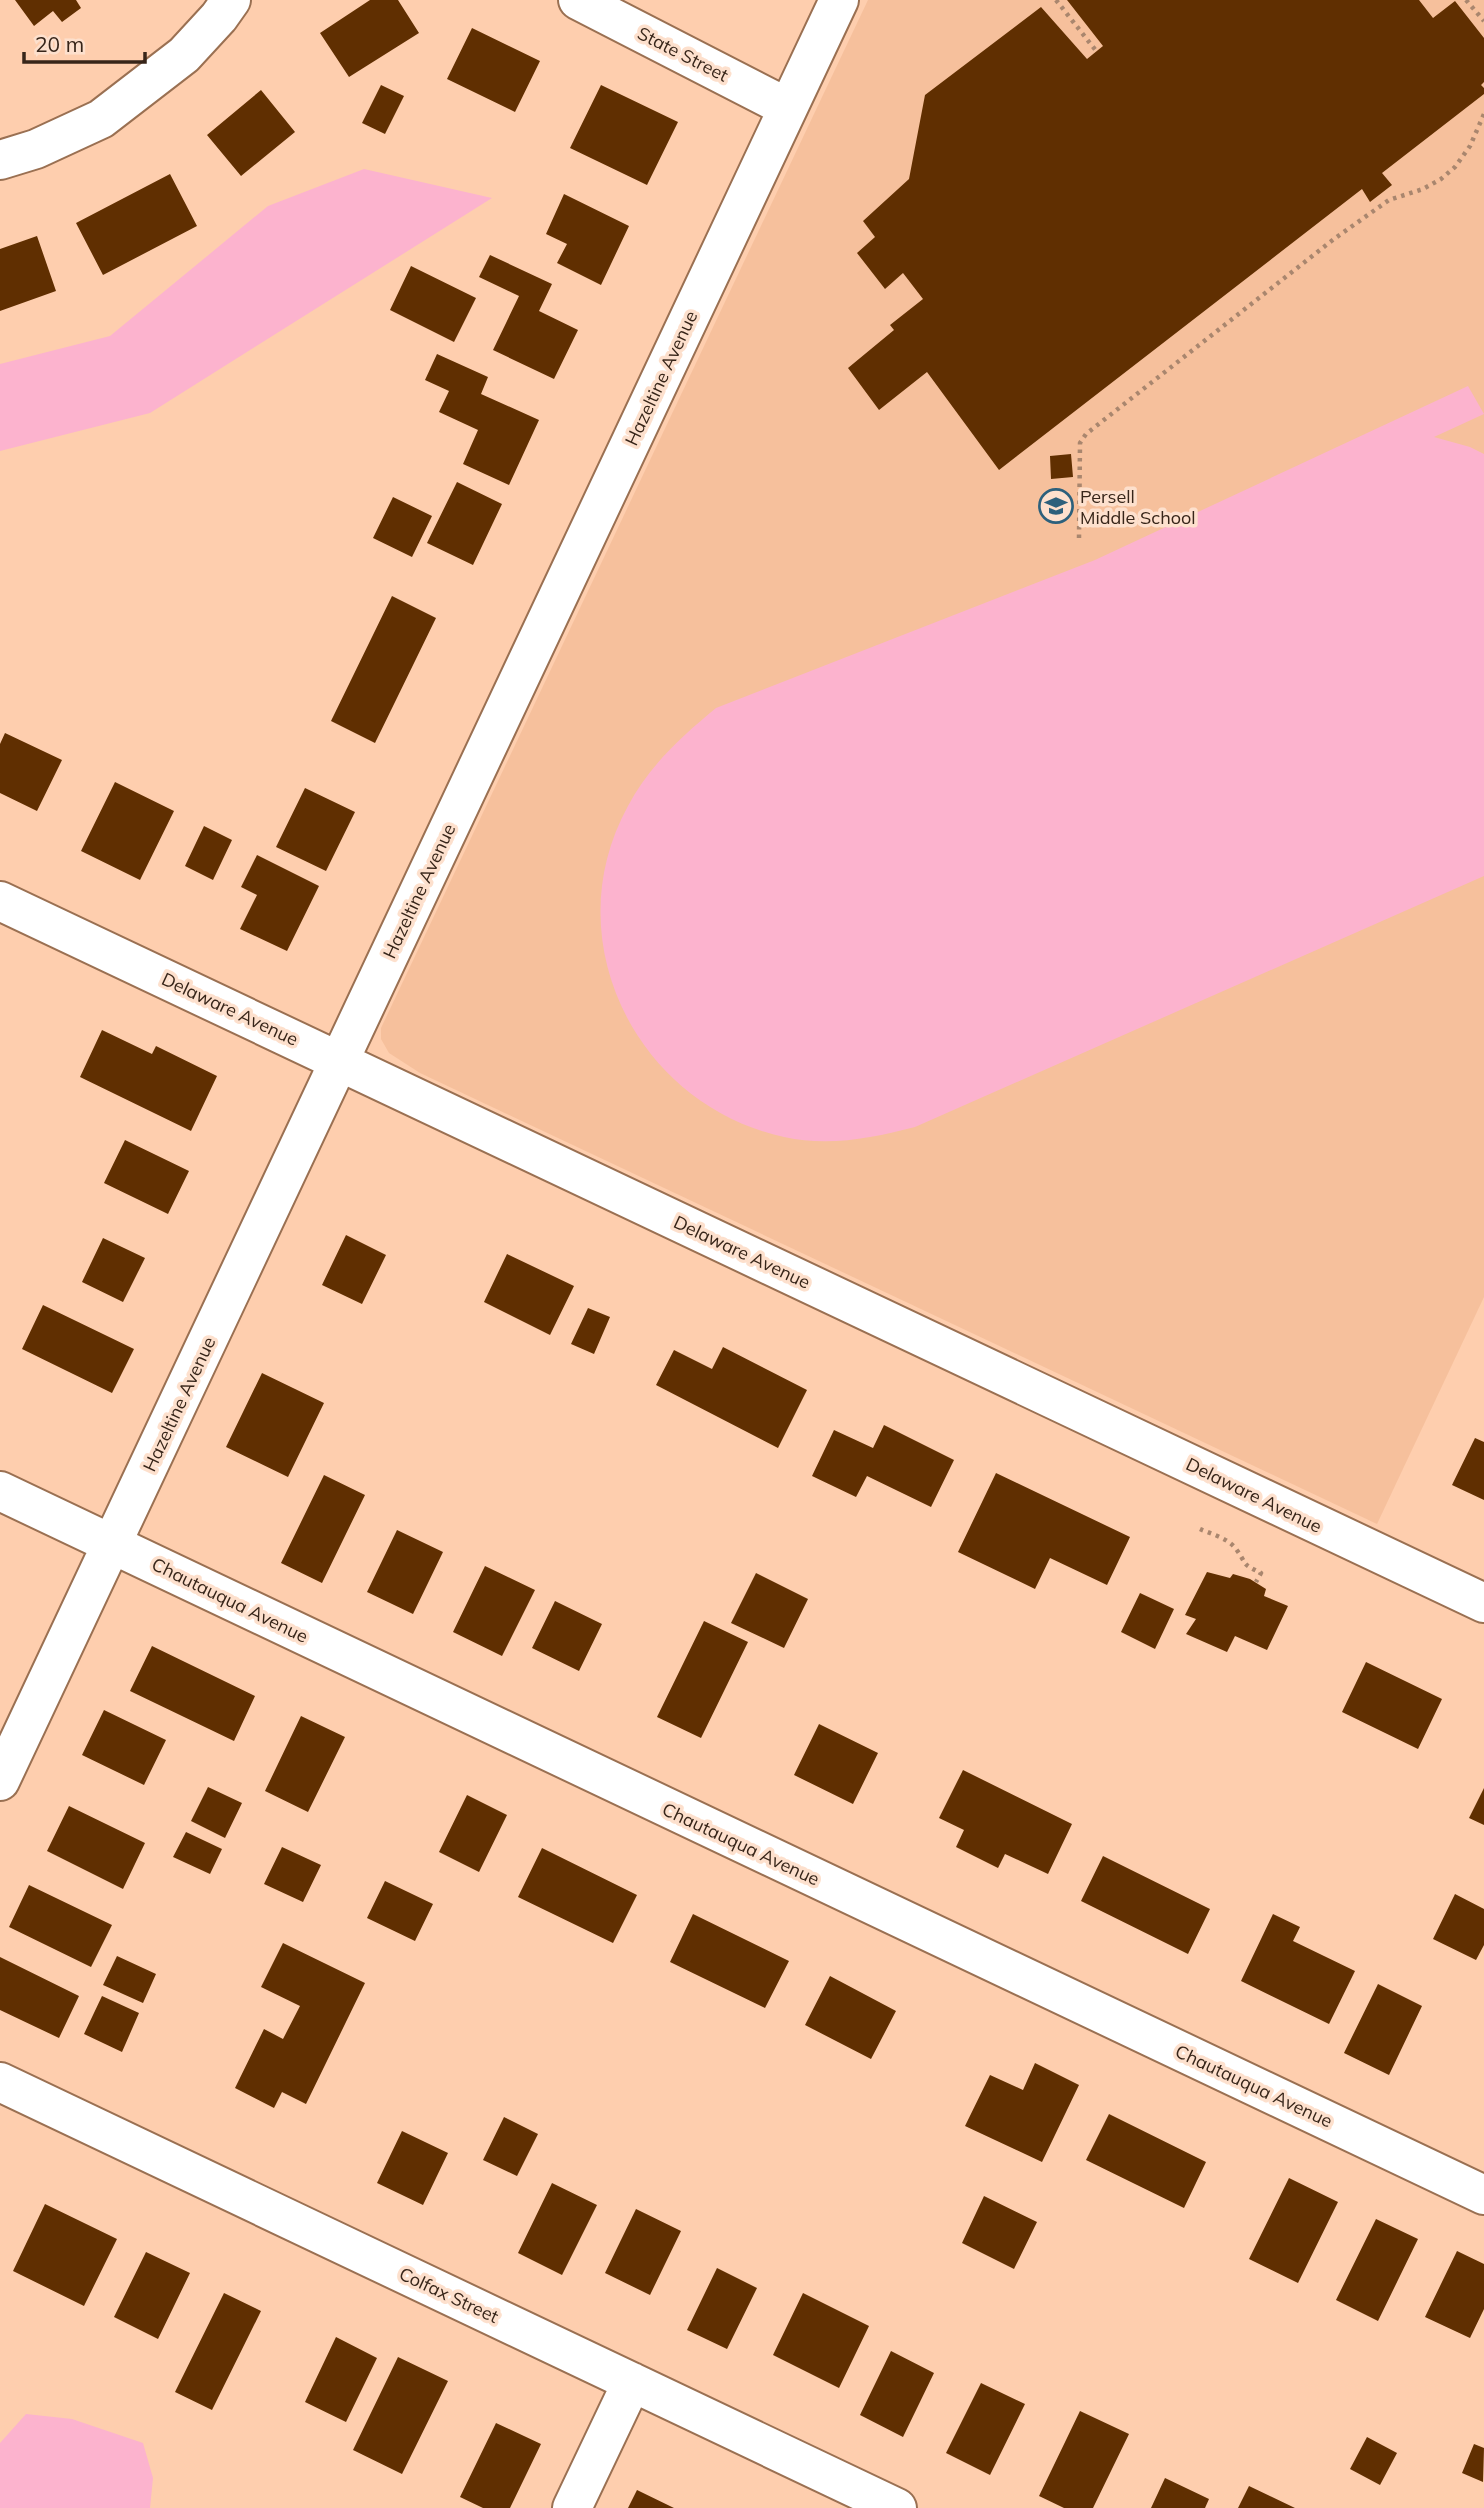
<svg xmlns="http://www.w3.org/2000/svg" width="1484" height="2508" viewBox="0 0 1484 2508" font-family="Mulish,sans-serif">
	<rect width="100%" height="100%" fill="#feceae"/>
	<path fill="#f6c09c" d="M 868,0 L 1484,0 L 1484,1297 L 1377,1524 L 420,1073 L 389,1053 L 381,1039 L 381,1028 Z"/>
	<path fill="#fcb3ce" d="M 364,169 L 492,198 L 150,413 L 0,451 L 0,364 L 110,336 L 268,206 Z
		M 1468,386 L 1484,414 L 1434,437 L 1470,447 L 1484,454 L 1484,876 L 915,1127 C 872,1138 829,1147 784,1137 C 637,1105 554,940 628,806 C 649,766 682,736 716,708 L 1095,560 Z
		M 26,2414 L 72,2419 L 143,2443 L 153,2478 L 150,2508 L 0,2508 L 0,2443 Z"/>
	<path fill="#602f01" d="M 15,0 L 76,0 L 81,8 L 62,22 L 53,11 L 34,26 Z
		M 370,0 L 398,0 L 419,33 L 349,77 L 320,33 Z
		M 1067,0 L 1419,0 L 1433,18 L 1455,1 L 1484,38 L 1484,82 L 1481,85 L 1484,88 L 1484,94 L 1382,173 L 1392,185 L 1370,202 L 1362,189 L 999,470 L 927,372 L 879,410 L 848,368 L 894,330 L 890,325 L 923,299 L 903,273 L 885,289 L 857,253 L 875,237 L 863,221 L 909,179 L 925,95 L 1041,7 L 1087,59 L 1103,46 Z
		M 472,28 L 540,61 L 515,112 L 447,79 Z
		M 381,85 L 404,96 L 385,134 L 362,123 Z
		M 601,85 L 678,122 L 647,185 L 570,148 Z
		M 261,90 L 295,132 L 241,176 L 207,135 Z
		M 170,174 L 197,226 L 103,275 L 76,223 Z
		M 564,194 L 629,226 L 601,285 L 557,263 L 567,244 L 546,234 Z
		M 37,236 L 56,291 L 0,311 L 0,249 Z
		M 490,255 L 552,284 L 539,311 L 578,330 L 554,379 L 493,350 L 519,296 L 479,277 Z
		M 411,266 L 476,298 L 454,342 L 390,310 Z
		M 437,354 L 488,377 L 481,394 L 539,420 L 509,485 L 463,464 L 478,430 L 439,412 L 449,391 L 425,380 Z
		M 1071,454 L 1073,477 L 1051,479 L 1050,456 Z
		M 457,482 L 502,504 L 473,565 L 427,543 Z
		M 393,497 L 432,516 L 412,557 L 373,538 Z
		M 392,596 L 436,618 L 375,743 L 331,721 Z
		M 5,733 L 62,760 L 37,811 L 0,793 L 0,744 Z
		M 115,782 L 174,811 L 140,880 L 81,851 Z
		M 305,788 L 355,812 L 326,871 L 276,847 Z
		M 204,826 L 232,840 L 213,880 L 185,866 Z
		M 257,855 L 319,886 L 287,951 L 240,929 L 257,895 L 241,887 Z
		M 102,1030 L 152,1054 L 156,1046 L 217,1076 L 191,1131 L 80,1077 Z
		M 125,1140 L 189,1171 L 168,1214 L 104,1183 Z
		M 346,1235 L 386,1255 L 362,1304 L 322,1285 Z
		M 103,1238 L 145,1258 L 123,1302 L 82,1282 Z
		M 507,1254 L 574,1286 L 550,1335 L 484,1302 Z
		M 43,1305 L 134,1349 L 112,1393 L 22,1349 Z
		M 588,1308 L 610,1317 L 594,1354 L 571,1344 Z
		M 723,1347 L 807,1390 L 778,1448 L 656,1385 L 674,1350 L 712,1369 Z
		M 262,1373 L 324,1403 L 288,1477 L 226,1447 Z
		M 884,1425 L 954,1460 L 931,1507 L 867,1476 L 856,1497 L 812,1476 L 834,1430 L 873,1448 Z
		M 1475,1438 L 1484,1442 L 1484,1500 L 1452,1485 Z
		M 996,1473 L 1130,1537 L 1107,1585 L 1050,1558 L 1035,1589 L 958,1552 Z
		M 324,1475 L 365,1495 L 322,1583 L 281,1563 Z
		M 397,1530 L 443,1552 L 413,1614 L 367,1592 Z
		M 485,1566 L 535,1590 L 502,1656 L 453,1632 Z
		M 1207,1572 L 1230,1578 L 1233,1574 L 1250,1579 L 1266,1589 L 1264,1596 L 1288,1606 L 1267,1650 L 1235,1636 L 1227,1652 L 1186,1634 L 1196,1619 L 1185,1615 Z
		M 756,1573 L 808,1599 L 784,1648 L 731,1623 Z
		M 1140,1593 L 1174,1609 L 1155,1649 L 1121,1632 Z
		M 555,1601 L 602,1624 L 579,1671 L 532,1648 Z
		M 704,1621 L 748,1642 L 701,1738 L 657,1717 Z
		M 152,1646 L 255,1696 L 234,1741 L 130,1691 Z
		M 1366,1662 L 1442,1699 L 1418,1749 L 1342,1712 Z
		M 104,1710 L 166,1740 L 144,1785 L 82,1755 Z
		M 301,1716 L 345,1737 L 308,1812 L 265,1791 Z
		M 819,1724 L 878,1753 L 853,1804 L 794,1775 Z
		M 963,1770 L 1072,1824 L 1048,1874 L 1005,1854 L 998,1868 L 956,1847 L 964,1830 L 939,1818 Z
		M 208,1787 L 242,1803 L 225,1838 L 191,1821 Z
		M 1484,1788 L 1484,1825 L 1469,1818 Z
		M 467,1795 L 507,1815 L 479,1872 L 439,1852 Z
		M 69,1806 L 145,1843 L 123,1889 L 47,1851 Z
		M 186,1832 L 222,1849 L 210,1874 L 173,1857 Z
		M 282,1847 L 321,1865 L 303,1902 L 264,1884 Z
		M 542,1848 L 637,1895 L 613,1943 L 518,1897 Z
		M 1103,1856 L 1210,1909 L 1188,1954 L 1081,1901 Z
		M 385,1881 L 433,1904 L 415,1941 L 367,1918 Z
		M 29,1885 L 112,1925 L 91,1967 L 9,1927 Z
		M 1455,1894 L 1484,1909 L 1484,1945 L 1476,1960 L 1433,1939 Z
		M 693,1914 L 789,1961 L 765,2008 L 670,1962 Z
		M 1273,1914 L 1300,1927 L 1293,1941 L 1355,1971 L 1329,2024 L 1241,1981 Z
		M 283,1943 L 365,1983 L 306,2104 L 282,2092 L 274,2108 L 235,2088 L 264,2029 L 283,2039 L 300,2006 L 261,1987 Z
		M 117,1956 L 156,1974 L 143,2003 L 103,1985 Z
		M 0,1957 L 79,1996 L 59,2038 L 0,2010 Z
		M 830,1976 L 896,2011 L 871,2059 L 805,2025 Z
		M 1378,1984 L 1422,2006 L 1389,2075 L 1344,2053 Z
		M 102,1996 L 139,2013 L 122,2052 L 84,2034 Z
		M 1035,2063 L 1079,2085 L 1042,2162 L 965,2126 L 990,2075 L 1023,2090 Z
		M 1109,2114 L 1206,2162 L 1184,2208 L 1086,2160 Z
		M 504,2117 L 538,2134 L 517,2176 L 483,2160 Z
		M 402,2131 L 448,2153 L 423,2205 L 377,2183 Z
		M 1289,2178 L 1338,2202 L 1298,2283 L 1249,2259 Z
		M 552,2183 L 597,2205 L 562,2275 L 518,2253 Z
		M 984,2196 L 1037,2222 L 1014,2269 L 962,2243 Z
		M 45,2204 L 117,2239 L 84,2306 L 13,2271 Z
		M 636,2209 L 681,2231 L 650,2295 L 605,2273 Z
		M 1376,2219 L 1418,2239 L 1378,2321 L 1336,2300 Z
		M 1457,2251 L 1484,2264 L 1484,2309 L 1470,2338 L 1425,2317 Z
		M 146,2252 L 190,2273 L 158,2339 L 114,2317 Z
		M 717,2268 L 757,2288 L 727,2349 L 687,2330 Z
		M 224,2293 L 261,2311 L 212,2410 L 175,2392 Z
		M 803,2293 L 869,2326 L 839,2388 L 773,2355 Z
		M 336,2337 L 377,2358 L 346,2422 L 305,2402 Z
		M 891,2351 L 934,2373 L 903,2437 L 860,2415 Z
		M 398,2357 L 448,2381 L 402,2474 L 353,2450 Z
		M 981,2383 L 1025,2404 L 990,2475 L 946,2453 Z
		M 1080,2411 L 1129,2434 L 1093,2508 L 1064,2508 L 1039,2496 Z
		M 496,2423 L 541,2444 L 510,2508 L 483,2508 L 460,2497 Z
		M 1367,2437 L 1397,2453 L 1380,2485 L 1350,2469 Z
		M 1474,2444 L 1484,2448 L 1483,2482 L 1462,2473 Z
		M 1165,2478 L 1209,2499 L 1205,2508 L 1151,2508 Z
		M 1249,2486 L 1295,2508 L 1238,2508 Z
		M 637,2490 L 674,2508 L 628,2508 Z"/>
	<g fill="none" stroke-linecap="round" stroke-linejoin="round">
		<g stroke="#9a7052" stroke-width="42">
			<path id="minor" d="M 578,0 L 788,108
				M 0,160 L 36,149 L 101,119 L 184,55 L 219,17 L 231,0
				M 0,901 L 1484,1603
				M 0,1491 L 1484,2195
				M 0,1781 L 839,0
				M 0,2082 L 897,2508
				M 572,2508 L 632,2382"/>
		</g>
		<path stroke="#a9866e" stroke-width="4.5" stroke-dasharray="3.5 5" stroke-linecap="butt" d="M 1056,0 L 1097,52
			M 1466,0 L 1484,21
			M 1079,538 L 1080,443 L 1086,434 L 1334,239 L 1389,200 L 1423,189 L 1441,179 L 1455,167 L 1470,146 L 1484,114
			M 1200,1529 C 1211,1534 1228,1538 1236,1549 C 1248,1565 1240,1563 1261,1573 L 1256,1582"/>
		<use href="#minor" stroke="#fff" stroke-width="38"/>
	</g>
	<defs>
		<g id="school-ring" transform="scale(1.75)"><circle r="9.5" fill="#fde0cd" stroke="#2c607c" stroke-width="1.5"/><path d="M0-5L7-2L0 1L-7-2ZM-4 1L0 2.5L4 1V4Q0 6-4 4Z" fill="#2c607c"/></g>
	</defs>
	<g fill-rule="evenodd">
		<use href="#school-ring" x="1056" y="506"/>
	</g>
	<g text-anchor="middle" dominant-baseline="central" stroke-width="7" stroke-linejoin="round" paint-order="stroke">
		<g font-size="18" fill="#372519" stroke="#fde0cd">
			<text transform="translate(683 54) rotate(27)">State Street</text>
			<text transform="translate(661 378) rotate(-65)">Hazeltine Avenue</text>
			<text transform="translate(419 891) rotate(-65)">Hazeltine Avenue</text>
			<text transform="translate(230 1009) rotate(25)">Delaware Avenue</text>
			<text transform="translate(742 1252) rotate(25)">Delaware Avenue</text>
			<text transform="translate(179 1404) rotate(-65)">Hazeltine Avenue</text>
			<text transform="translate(1254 1495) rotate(26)">Delaware Avenue</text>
			<text transform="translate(230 1600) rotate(26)">Chautauqua Avenue</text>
			<text transform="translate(741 1844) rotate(25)">Chautauqua Avenue</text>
			<text transform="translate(1254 2086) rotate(25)">Chautauqua Avenue</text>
			<text transform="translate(449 2295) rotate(25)">Colfax Street</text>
		</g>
		<g font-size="18" fill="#372519" stroke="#fde0cd" text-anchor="start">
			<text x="1080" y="496">Persell<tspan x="1080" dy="21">Middle School</tspan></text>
		</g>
	</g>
	<path d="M24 52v10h121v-10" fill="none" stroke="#372519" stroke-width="3.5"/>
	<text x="35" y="52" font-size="21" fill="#372519" stroke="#fde0cd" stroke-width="5" paint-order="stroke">20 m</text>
</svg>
